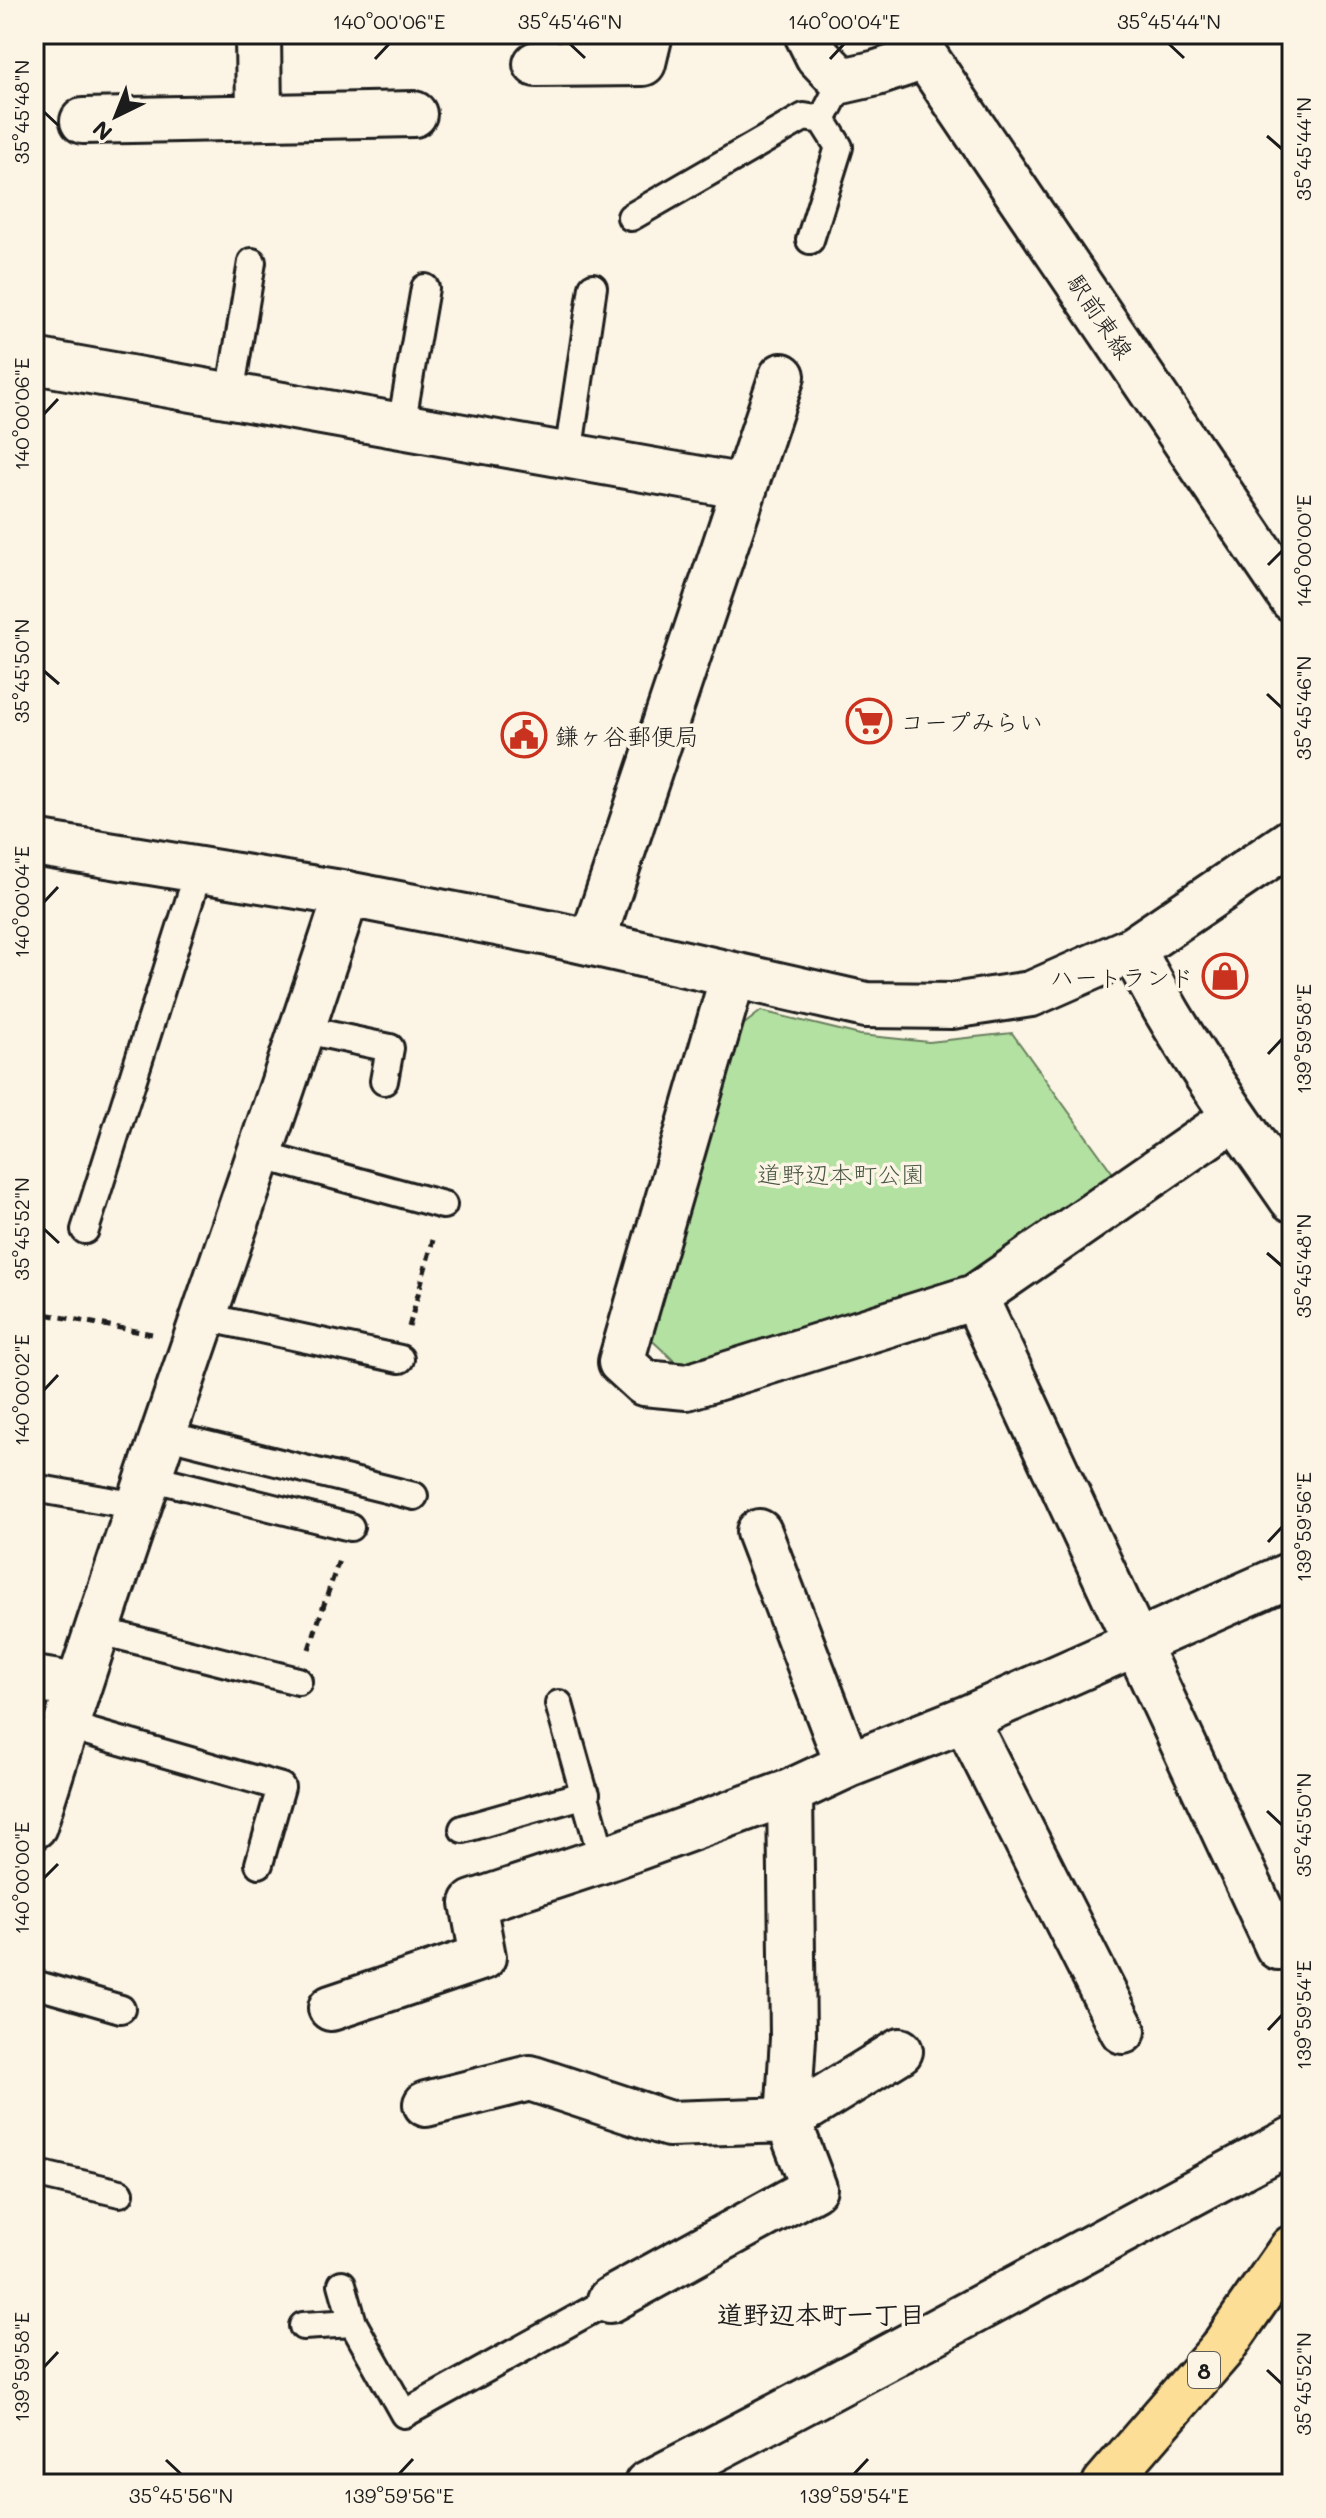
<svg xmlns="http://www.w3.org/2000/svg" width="1326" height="2518" viewBox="0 0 1326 2518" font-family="Mali,'Klee One',sans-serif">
	<rect width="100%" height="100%" fill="#fcf5e5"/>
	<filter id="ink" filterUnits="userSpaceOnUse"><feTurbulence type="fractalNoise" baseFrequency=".0125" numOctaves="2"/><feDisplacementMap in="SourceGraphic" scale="16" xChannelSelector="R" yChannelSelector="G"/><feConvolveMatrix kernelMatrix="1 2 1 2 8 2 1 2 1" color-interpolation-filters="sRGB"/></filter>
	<g filter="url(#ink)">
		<path fill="#b3e1a1" stroke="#687e5e" stroke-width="2" d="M 761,1011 L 860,1035 L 929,1042 L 1012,1033 L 1117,1179 L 966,1278 L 683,1369 L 645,1334 L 743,1025 Z"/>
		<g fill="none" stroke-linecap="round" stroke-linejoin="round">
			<g stroke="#1c1c1c" stroke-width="32">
				<path id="service" d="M 631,217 L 804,117 L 822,120
					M 810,240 L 839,147 L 822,120 L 842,81
					M 230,395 L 252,262
					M 401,426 L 425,288
					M 568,455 L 593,287
					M 301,1029 L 390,1048 L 384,1081
					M 260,1155 L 443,1205
					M 85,1230 L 199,870
					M 205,1317 L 400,1359
					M 187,1440 L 414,1496
					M 149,1477 L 350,1527
					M 34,1488 L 139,1506
					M 96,1630 L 298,1681
					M 559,1704 L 603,1860
					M 65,1725 L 281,1787 L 259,1864
					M 463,1829 L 586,1794
					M 34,1984 L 121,2009
					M 34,2173 L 120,2193
					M 342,2284 L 353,2323
					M 303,2326 L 353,2323 L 404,2414 L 610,2300"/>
			</g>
			<g stroke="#1c1c1c" stroke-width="50">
				<path id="minor" d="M 258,34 L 259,116
					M 807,34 L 818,56 L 842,81 L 877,73 L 925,57
					M 536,64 L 643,63 L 650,34
					M 83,121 L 414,114
					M 34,361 L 745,487
					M 592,942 L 782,376
					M 1133,949 C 1176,1037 1236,1118 1292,1199
					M 733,976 L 621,1362 L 644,1383 L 687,1387 L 975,1297 L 1235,1117
					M 975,1297 L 1278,1947
					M 759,1532 L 848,1765
					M 34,1679 L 78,1686
					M 965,1719 L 1123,2031
					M 790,1792 L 793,2038 L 788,2120 L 900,2051
					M 34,1826 C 132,1513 245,1205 347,894
					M 331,2008 L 483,1957 L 473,1903 L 603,1860 L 790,1792 L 848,1765 L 965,1719 L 1292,1574
					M 426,2104 L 530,2078 L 669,2124 L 788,2120 L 814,2188 L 610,2300
					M 647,2484 C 864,2373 1077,2254 1292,2140"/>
			</g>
			<g stroke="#1c1c1c" stroke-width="50">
				<path id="tertiary" d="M 910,34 L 1292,599
					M 34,843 L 347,894 L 553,934 L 866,1005 L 952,1006 L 1031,994 L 1133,949 L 1292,841"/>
			</g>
			<g stroke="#1c1c1c" stroke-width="50">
				<path id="primary" d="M 1105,2484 L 1221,2350 L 1292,2248"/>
			</g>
			<path stroke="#1c1c1c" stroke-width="5" stroke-dasharray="8 6" stroke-linecap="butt" d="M 34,1312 L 152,1334
				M 409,1327 L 433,1240
				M 309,1649 L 339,1560"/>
			<use href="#service" stroke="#fcf5e5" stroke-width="26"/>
			<use href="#minor" stroke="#fcf5e5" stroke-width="44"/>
			<use href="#tertiary" stroke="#fcf5e5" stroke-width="44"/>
			<use href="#primary" stroke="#fdde96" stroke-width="44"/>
		</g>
	</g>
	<path fill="none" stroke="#1c1c1c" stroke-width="3" d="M 570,44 L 585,58M 1169,44 L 1184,58M 375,59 L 389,44M 830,59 L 844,44M 44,112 L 59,126M 1267,136 L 1282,149M 44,414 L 58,399M 1268,565 L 1282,551M 44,671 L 59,684M 1267,694 L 1282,708M 44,902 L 58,887M 1268,1054 L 1282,1039M 44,1229 L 59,1243M 1267,1253 L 1282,1266M 44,1390 L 58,1375M 1268,1542 L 1282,1527M 1267,1811 L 1282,1825M 44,1878 L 58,1864M 1268,2030 L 1282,2015M 44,2367 L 58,2352M 1267,2370 L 1282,2384M 166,2460 L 181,2474M 399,2474 L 413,2459M 854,2474 L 868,2459"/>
	<defs>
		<g id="supermarket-ring" transform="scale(2.3)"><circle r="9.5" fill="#fcf5e5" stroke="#c8321e" stroke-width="1.5"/><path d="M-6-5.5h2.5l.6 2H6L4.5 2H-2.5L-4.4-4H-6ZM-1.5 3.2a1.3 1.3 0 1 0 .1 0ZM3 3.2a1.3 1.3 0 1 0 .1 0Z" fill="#c8321e"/></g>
		<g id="civic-ring" transform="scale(2.3)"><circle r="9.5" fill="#fcf5e5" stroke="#c8321e" stroke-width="1.5"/><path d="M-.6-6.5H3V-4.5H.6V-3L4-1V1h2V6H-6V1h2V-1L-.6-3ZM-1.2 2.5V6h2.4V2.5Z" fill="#c8321e"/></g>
		<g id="shop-ring" transform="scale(2.3)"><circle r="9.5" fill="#fcf5e5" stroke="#c8321e" stroke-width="1.5"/><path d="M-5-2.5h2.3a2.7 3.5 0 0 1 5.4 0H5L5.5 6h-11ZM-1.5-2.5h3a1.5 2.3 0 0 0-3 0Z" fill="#c8321e"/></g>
	</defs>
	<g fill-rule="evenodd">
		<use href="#supermarket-ring" x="869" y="721"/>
		<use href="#civic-ring" x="524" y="735"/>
		<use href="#shop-ring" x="1225" y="976"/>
	</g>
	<g text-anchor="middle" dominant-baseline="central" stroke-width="7" stroke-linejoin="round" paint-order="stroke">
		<rect fill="#fcf5e5" stroke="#5f5d58" stroke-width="2" x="1188" y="2352" width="32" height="36" rx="6"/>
		<g font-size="22" font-weight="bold" fill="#1c1c1c">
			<text x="1204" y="2370">8</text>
		</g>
		<g font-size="24" fill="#1c1c1c" stroke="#fcf5e5">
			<text transform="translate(1101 316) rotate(56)">駅前東線</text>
		</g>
		<g font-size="24" fill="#1c1c1c" stroke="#fcf5e5" text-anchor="start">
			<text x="900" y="721">コープみらい</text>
			<text x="555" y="735">鎌ヶ谷郵便局</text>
			<text x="1194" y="976" text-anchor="end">ハートランド</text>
		</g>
		<g font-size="24" fill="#495744" stroke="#fcf5e5">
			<text x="841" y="1173">道野辺本町公園</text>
		</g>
		<g font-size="26" font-weight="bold" fill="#1c1c1c" stroke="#fcf5e5">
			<text x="821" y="2314">道野辺本町一丁目</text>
		</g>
	</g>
	<rect width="1326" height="2518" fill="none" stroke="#fcf5e5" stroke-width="88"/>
	<g transform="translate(116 116) rotate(223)" stroke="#fcf5e5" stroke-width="6" paint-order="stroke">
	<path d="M0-6L14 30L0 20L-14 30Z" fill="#1c1c1c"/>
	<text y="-12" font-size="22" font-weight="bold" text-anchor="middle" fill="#1c1c1c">N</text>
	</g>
	<rect x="44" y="44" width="1238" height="2430" fill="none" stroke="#1c1c1c" stroke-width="3"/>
	<g font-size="20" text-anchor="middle" fill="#1c1c1c">
		<text x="389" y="29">140°00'06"E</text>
		<text x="570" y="29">35°45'46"N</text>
		<text x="844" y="29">140°00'04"E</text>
		<text x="1169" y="29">35°45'44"N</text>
		<text transform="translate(22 112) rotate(-90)" y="7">35°45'48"N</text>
		<text transform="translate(1304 149) rotate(-90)" y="7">35°45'44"N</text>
		<text transform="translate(22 414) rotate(-90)" y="7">140°00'06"E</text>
		<text transform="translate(1304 551) rotate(-90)" y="7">140°00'00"E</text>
		<text transform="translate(22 671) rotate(-90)" y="7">35°45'50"N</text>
		<text transform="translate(1304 708) rotate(-90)" y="7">35°45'46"N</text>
		<text transform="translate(22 902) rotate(-90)" y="7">140°00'04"E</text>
		<text transform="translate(1304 1039) rotate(-90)" y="7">139°59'58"E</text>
		<text transform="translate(22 1229) rotate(-90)" y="7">35°45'52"N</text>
		<text transform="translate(1304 1266) rotate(-90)" y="7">35°45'48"N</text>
		<text transform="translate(22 1390) rotate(-90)" y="7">140°00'02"E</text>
		<text transform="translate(1304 1527) rotate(-90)" y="7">139°59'56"E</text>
		<text transform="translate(1304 1825) rotate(-90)" y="7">35°45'50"N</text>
		<text transform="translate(22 1878) rotate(-90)" y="7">140°00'00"E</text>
		<text transform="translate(1304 2015) rotate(-90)" y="7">139°59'54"E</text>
		<text transform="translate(22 2367) rotate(-90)" y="7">139°59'58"E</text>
		<text transform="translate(1304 2384) rotate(-90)" y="7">35°45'52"N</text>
		<text x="181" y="2503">35°45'56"N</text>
		<text x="399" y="2503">139°59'56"E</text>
		<text x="854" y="2503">139°59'54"E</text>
	</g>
</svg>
